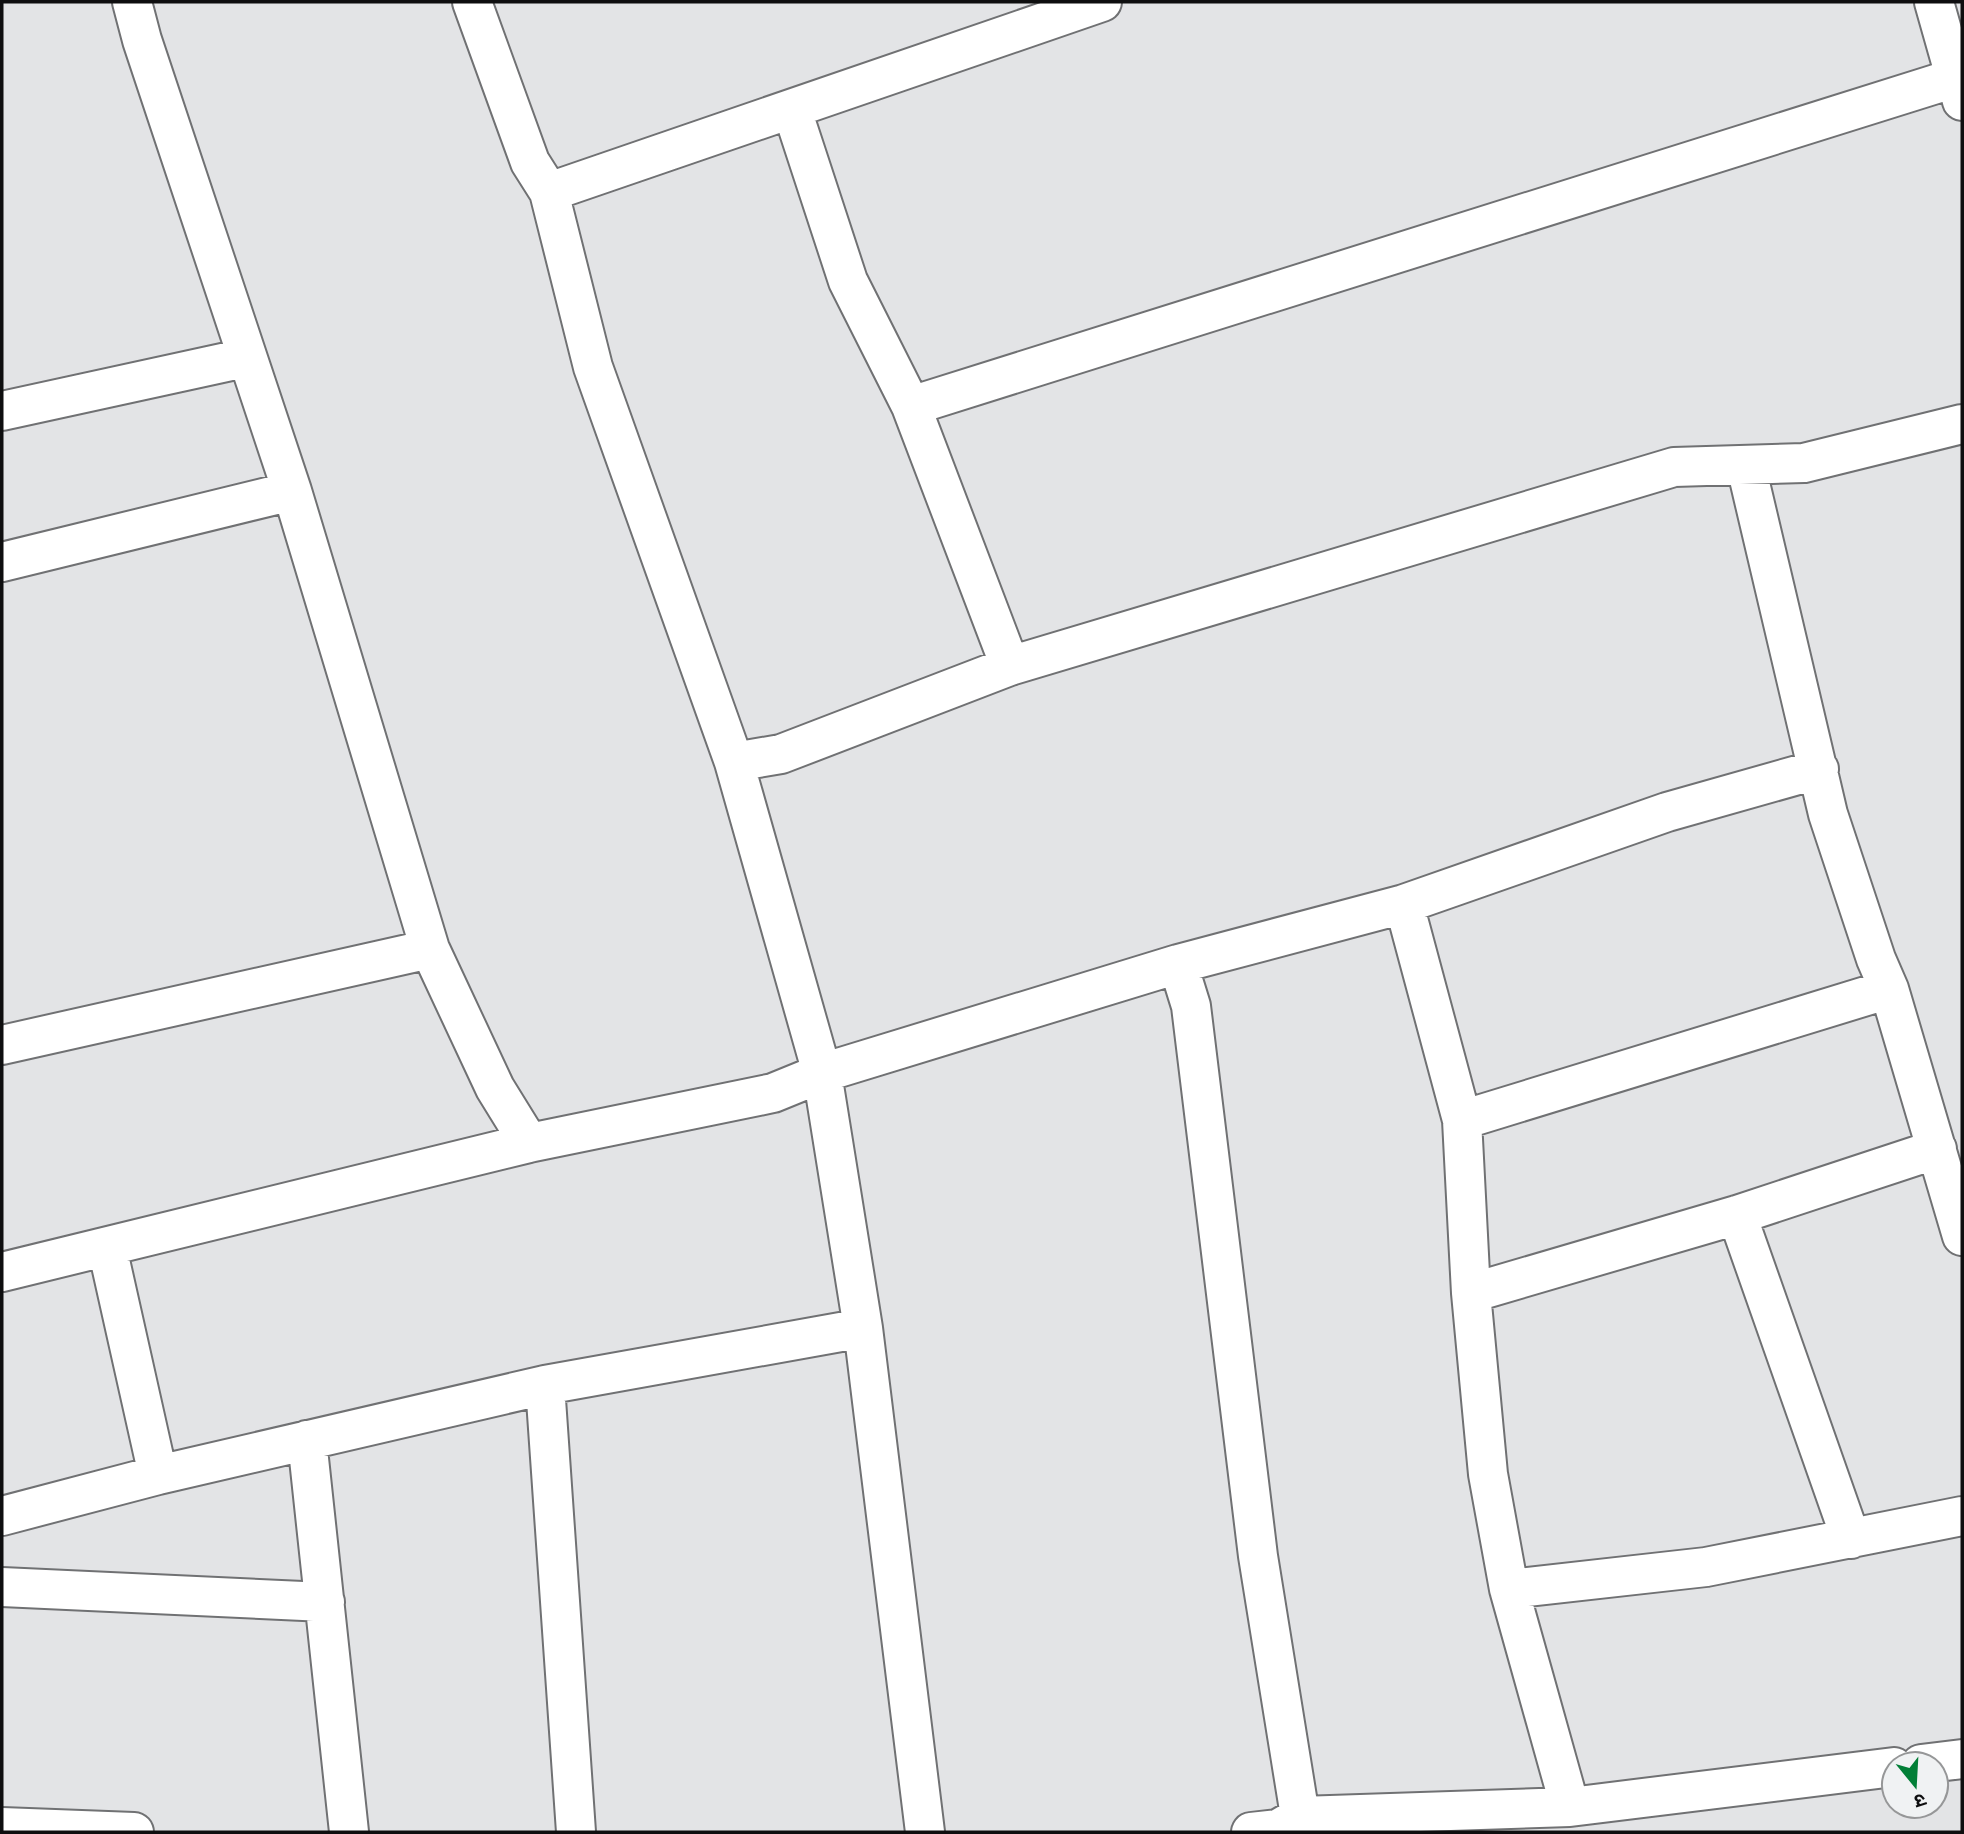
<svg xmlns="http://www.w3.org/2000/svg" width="1964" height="1834" viewBox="0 0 1964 1834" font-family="Signika,'Noto Sans Devanagari',sans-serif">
	<rect width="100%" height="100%" fill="#e3e4e6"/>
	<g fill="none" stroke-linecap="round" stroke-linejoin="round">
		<g stroke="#707173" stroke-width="42">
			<path id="minor" d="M 132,2 L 142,40 L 292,491 L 430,949 L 495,1088 L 529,1143
				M 472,2 L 530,162 L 549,192 L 593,367 L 734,762 L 822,1073 L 863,1328 L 925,1832
				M 1934,2 L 1962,101
				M 792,110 L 848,281 L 911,406 L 1010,666
				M 549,192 L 1102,2
				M 911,406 L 1955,78
				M 2,411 L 245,358
				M 1746,466 L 1828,814 L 1876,959 L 1889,989 L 1962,1236
				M 2,562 L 292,491
				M 734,762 L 781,754 L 1010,666 L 1674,467 L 1804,463 L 1962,424
				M 1178,964 L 1191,1006 L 1258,1556 L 1300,1816
				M 2,1045 L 430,949
				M 1462,1120 L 1889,989
				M 1737,1215 L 1851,1539
				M 107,1247 L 158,1475
				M 2,1272 L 529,1143 L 773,1093 L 822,1073 L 1178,964 L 1404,904
				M 1471,1293 L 1737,1215 L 1937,1149
				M 545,1385 L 576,1832
				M 307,1440 L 349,1832
				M 2,1516 L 158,1475 L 545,1385 L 863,1328
				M 2,1587 L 325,1602
				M 1509,1589 L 1706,1567 L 1962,1516
				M 1921,1764 L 1962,1759
				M 1570,1807 L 1509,1589 L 1488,1474 L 1471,1293 L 1462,1120 L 1404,904 L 1667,812 L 1819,769
				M 2,1827 L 134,1832
				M 1251,1832 L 1278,1829 L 1300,1816 L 1570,1807 L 1894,1767"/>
		</g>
		<use href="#minor" stroke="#fff" stroke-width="38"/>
	</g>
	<rect width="1964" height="1834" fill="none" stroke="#0e0e0f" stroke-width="7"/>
	<g transform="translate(1915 1785) rotate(162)"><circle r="33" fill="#f0f2f3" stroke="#969798" stroke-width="2"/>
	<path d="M0-5L12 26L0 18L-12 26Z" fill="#027f37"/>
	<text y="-10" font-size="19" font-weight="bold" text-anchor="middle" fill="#0e0e0f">उ</text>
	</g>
</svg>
